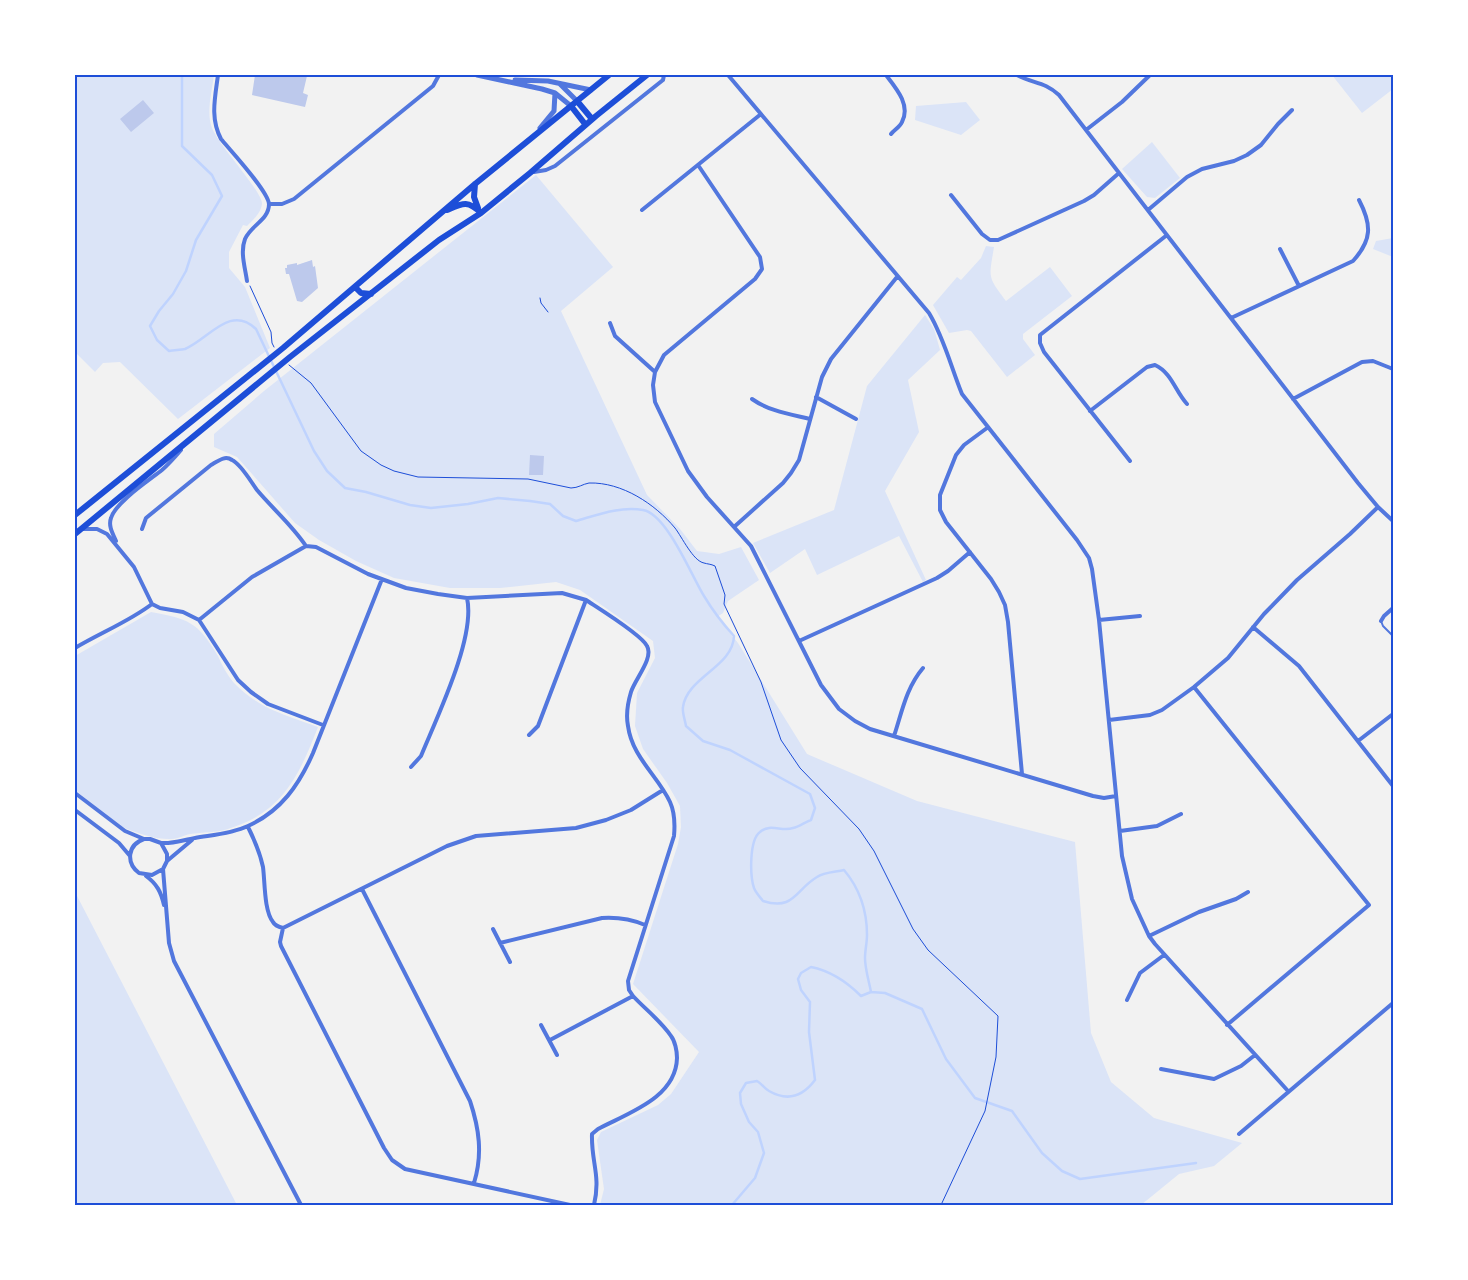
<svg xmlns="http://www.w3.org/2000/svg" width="1468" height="1280" viewBox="0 0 1468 1280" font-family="'Nunito Sans',sans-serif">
	<rect width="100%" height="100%" fill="#f2f2f2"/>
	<path fill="#dbe4f7" d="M 75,75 L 214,75 C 212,91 206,113 212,128 C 219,146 263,192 262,204 C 261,213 253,220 247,226 L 243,225 L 229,252 L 229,268 L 245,287 L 270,348 L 178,419 L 120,362 L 103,363 L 95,372 L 75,352 Z
		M 1332,75 L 1393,75 L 1393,89 L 1362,113 Z
		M 966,102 L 980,120 L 961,135 L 915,120 L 916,106 Z
		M 1152,142 L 1180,178 L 1155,198 L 1147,197 L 1122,169 Z
		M 536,175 L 613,267 L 561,311 L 647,495 L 680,529 L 697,551 L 719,554 L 741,547 L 759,580 L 728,601 L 723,613 L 717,617 L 738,643 L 807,754 L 917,801 L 1075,842 L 1091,1033 L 1111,1082 L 1154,1118 L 1242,1143 L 1214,1166 L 1179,1174 L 1141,1205 L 600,1205 L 604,1189 L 597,1140 L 601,1132 L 658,1105 L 671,1094 L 699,1052 L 633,984 L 678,844 L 681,827 L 680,806 L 667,783 L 643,749 L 635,726 L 637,693 L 655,658 L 653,641 L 580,590 L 556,582 L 500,588 L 450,588 L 394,578 L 356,561 L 319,540 L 295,523 L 237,457 L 214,447 L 214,434 L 264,391 Z
		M 1393,238 L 1393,257 L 1373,249 L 1376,241 Z
		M 986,246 L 994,247 C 989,278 987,276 1006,301 L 1050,267 L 1072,296 L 1023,334 L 1023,339 L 1035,355 L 1007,377 L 971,331 L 967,330 L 949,333 L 933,305 L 957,277 L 961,280 L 981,258 Z
		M 925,315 L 934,329 L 940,350 L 908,380 L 919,432 L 885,491 L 926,580 L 923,582 L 899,536 L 817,575 L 805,549 L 770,573 L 753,543 L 834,510 L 867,386 Z
		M 151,612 C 189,619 198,622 218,656 C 222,665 227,675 234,683 C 259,709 285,715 318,727 C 299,776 282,813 228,829 C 216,833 203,832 190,834 C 184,835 178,839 172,839 C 158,840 140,834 127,829 C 113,823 88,800 75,790 L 75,656 Z
		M 75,892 L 237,1205 L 75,1205 Z"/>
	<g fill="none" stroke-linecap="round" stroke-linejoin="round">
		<path stroke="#bfd3fe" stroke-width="2.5" d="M 182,75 L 182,146 L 212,175 L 222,196 L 196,240 L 186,271 L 173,294 L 159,311 L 150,326 L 157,340 L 169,351 C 174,350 180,350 185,349 C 209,339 230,304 256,329 L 314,451 L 327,471 L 345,488 L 366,492 L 410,505 L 431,508 L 468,504 L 498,498 L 530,501 L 550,504 L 563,516 L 576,521 C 597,515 620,506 643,510 C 667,514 692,577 704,596 C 713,611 723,624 734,636 C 733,667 687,677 683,707 C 682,712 685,720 686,726 L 703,741 L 730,750 L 810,794 L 815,808 L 811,820 C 805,822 799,827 793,828 C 782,832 770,823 760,832 C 749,840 750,876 754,888 C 756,893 760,897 763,901 C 794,911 795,890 817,877 C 824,872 836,872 844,870 C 860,889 867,910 867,935 C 867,943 865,950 865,958 C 865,969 869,981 871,992 L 861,996 C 847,982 831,971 811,967 L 801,973 L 798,979 L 801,990 L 810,1002 L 809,1032 L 815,1080 C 803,1096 788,1102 769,1091 C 765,1089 762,1084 757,1081 L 746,1083 L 740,1093 L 741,1104 L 749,1122 L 758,1132 L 764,1153 L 755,1178 L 732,1205
			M 871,992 L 885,993 L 922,1009 L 946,1059 L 975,1098 L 1012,1111 L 1042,1153 L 1062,1171 L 1080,1179 L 1196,1163"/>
	</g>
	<path fill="#bdc9ec" d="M 255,75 L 307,76 L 303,93 L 308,95 L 305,107 L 252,95 Z
		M 143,100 L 154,113 L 131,132 L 120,119 Z
		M 312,260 L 313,267 L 315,266 L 318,288 L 302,302 L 297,301 L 289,274 L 286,274 L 285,268 L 287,268 L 287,265 L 297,263 L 297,265 Z
		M 530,455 L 544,456 L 543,475 L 529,475 Z"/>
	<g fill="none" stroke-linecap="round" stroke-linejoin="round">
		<path stroke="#1d4ed8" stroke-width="1" d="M 250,286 L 271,332 L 272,343 L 274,347
			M 540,298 L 541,303 L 548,312
			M 289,365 L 311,383 L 361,451 L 381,465 L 394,471 L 418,477 L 528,479 L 571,488 C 578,488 583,484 589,483 C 622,482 655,504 675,528 C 682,537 693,561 704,563 C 707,564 711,564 715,566 L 725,595 L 724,604 L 761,682 L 781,740 L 800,768 L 859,829 L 874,851 L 913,929 L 928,950 L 998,1016 L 996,1057 L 985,1111 L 941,1205"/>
		<path stroke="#5277de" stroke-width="2" d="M 1381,621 L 1383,626 L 1393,636"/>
		<path stroke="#5277de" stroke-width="4" d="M 218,75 C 215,98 210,118 221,139 C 231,151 268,191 269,204 C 269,220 251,225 245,239 C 240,252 245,267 247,281
			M 728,75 L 929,313 C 944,338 951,367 962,394 L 1077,540 L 1089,558 L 1092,569 L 1099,620 L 1122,856 L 1132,899 L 1149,936 L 1155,944 L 1288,1091
			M 886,75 C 896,88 911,105 902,122 C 900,127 894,130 891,134
			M 1017,75 C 1033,84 1044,81 1059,95 L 1358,483 L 1378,507 L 1393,521
			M 1086,130 L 1122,102 L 1150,75
			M 698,165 L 760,257 L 762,269 L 755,279 L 664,355 L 655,372 L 653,385 L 655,402 L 688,471 L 707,497 L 751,546 L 821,685 L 839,709 L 855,721 L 870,729 L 1093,796 L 1104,798 L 1116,796
			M 534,172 L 546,170 L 555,166 L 663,80 L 664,75
			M 951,195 L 982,234 L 990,240 L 998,240 L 1084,201 L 1094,195 L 1119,173
			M 269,204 L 282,204 L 294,199 L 433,86 L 439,75
			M 642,210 L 761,114
			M 1148,210 L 1187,177 L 1202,169 L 1234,161 L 1247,155 L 1261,145 L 1278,124 L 1292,110
			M 1280,249 L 1299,286
			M 1231,318 L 1353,261 C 1372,240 1372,225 1359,200
			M 610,323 L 615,336 L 655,372
			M 816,397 L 856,419
			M 752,399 C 769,411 789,414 810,419
			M 1293,399 L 1362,362 L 1373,361 L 1393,369
			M 1090,411 L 1147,367 L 1155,365 C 1172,373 1175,391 1187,404
			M 987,428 L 964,445 L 956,455 L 940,495 L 940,510 L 946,522 L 991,579 L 999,592 L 1005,605 L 1008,622 L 1022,774
			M 1130,461 L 1044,352 L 1040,343 L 1040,335 L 1167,235
			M 734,527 L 783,483 L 791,473 L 799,460 L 822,377 L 831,359 L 897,277
			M 82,529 L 97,529 L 107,534 L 134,567 L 152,604 L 160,608 L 183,612 L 199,620 L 238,680 L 251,692 L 268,704 L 323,725
			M 142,529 L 146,518 L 211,465 C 218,461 225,455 232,460 C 241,464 251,482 257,490 C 273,509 292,525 306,546
			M 116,541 C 113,534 108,526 111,518 C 116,502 148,481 162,470 C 169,464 175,457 181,450
			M 199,620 L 252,577 L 306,546 L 316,547 L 368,574 L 406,588 L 438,594 L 467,598 L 562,593 L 586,600 C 598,608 642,635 647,646 C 654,658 635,679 631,692 C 628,702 626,716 628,726 C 632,757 658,776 670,802 C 675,813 675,825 674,836 L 628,981 L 629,990 L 633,996 C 645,1009 661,1021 671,1036 C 675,1041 677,1051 677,1058 C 676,1098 628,1113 598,1129 L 592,1134 C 591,1162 601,1175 594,1205
			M 1099,620 L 1140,616
			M 1381,621 L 1384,616 L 1393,608
			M 1253,627 L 1299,666 L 1393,786
			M 799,641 L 937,578 L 948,571 L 970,552
			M 75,648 C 100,633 130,621 152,604
			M 1194,687 L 1369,905 L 1227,1025
			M 1109,720 L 1150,715 L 1162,710 L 1194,687 L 1228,658 L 1264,614 L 1297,580 L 1350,534 L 1378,507
			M 529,735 L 538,726 L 586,600
			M 894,736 C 902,712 906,688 923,668
			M 1358,741 L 1393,714
			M 411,767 L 421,756 C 437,717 476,637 467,598
			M 75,793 L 125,831 L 144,839 L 150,839 L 161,843 L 167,854 L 167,861 L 163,869 L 152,875 L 139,873 C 126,863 127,845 144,839
			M 75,810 L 119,843 L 130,856
			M 248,827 C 254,839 260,853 263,867 C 265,882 264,911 273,922 C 275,926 279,927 283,928
			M 1120,831 L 1157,826 L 1181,814
			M 161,843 C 173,844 183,840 195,838 C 212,835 231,834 248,826 C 281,811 299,785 313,753 L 382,579
			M 167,861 L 192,840
			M 163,869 L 169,943 L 174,961 L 301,1205
			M 146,876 C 157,884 161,892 164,905
			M 362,889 L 470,1101 C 479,1128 483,1154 474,1183
			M 283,928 L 280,942 L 281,946 L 384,1148 L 392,1160 L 405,1169 L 570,1205
			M 283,928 L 447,846 L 476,836 L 576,828 L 606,820 L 631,810 L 663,790
			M 493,929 L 510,962
			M 1149,936 L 1199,912 L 1236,899 L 1248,892
			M 500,943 L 602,918 C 618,917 631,919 645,925
			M 1127,1000 L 1140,973 L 1164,955
			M 541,1025 L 557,1055
			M 550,1040 L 633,996
			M 1161,1069 L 1214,1079 L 1241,1066 L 1255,1055
			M 1239,1134 L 1393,1003"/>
		<path stroke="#5277de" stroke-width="5" d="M 477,75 L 542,89 L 555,93 L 571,106
			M 515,80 L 548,81 L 591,90
			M 560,84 L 577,101
			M 540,128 L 554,111 L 555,93"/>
		<path stroke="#1d4ed8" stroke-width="6" d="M 577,101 L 592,119
			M 571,106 L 585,124
			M 475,184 L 474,197 L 478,208
			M 447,210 C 463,203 468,200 481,213
			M 355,287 L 361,293 L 371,294
			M 75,515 L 283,348 L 475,184 L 609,75
			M 75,534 L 290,357 L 439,240 L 481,213 L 530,173 L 596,116 L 647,75"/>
	</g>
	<rect width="1468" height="1280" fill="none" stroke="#ffffff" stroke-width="152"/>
	<rect x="76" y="76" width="1316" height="1128" fill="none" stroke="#1d4ed8" stroke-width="2"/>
</svg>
